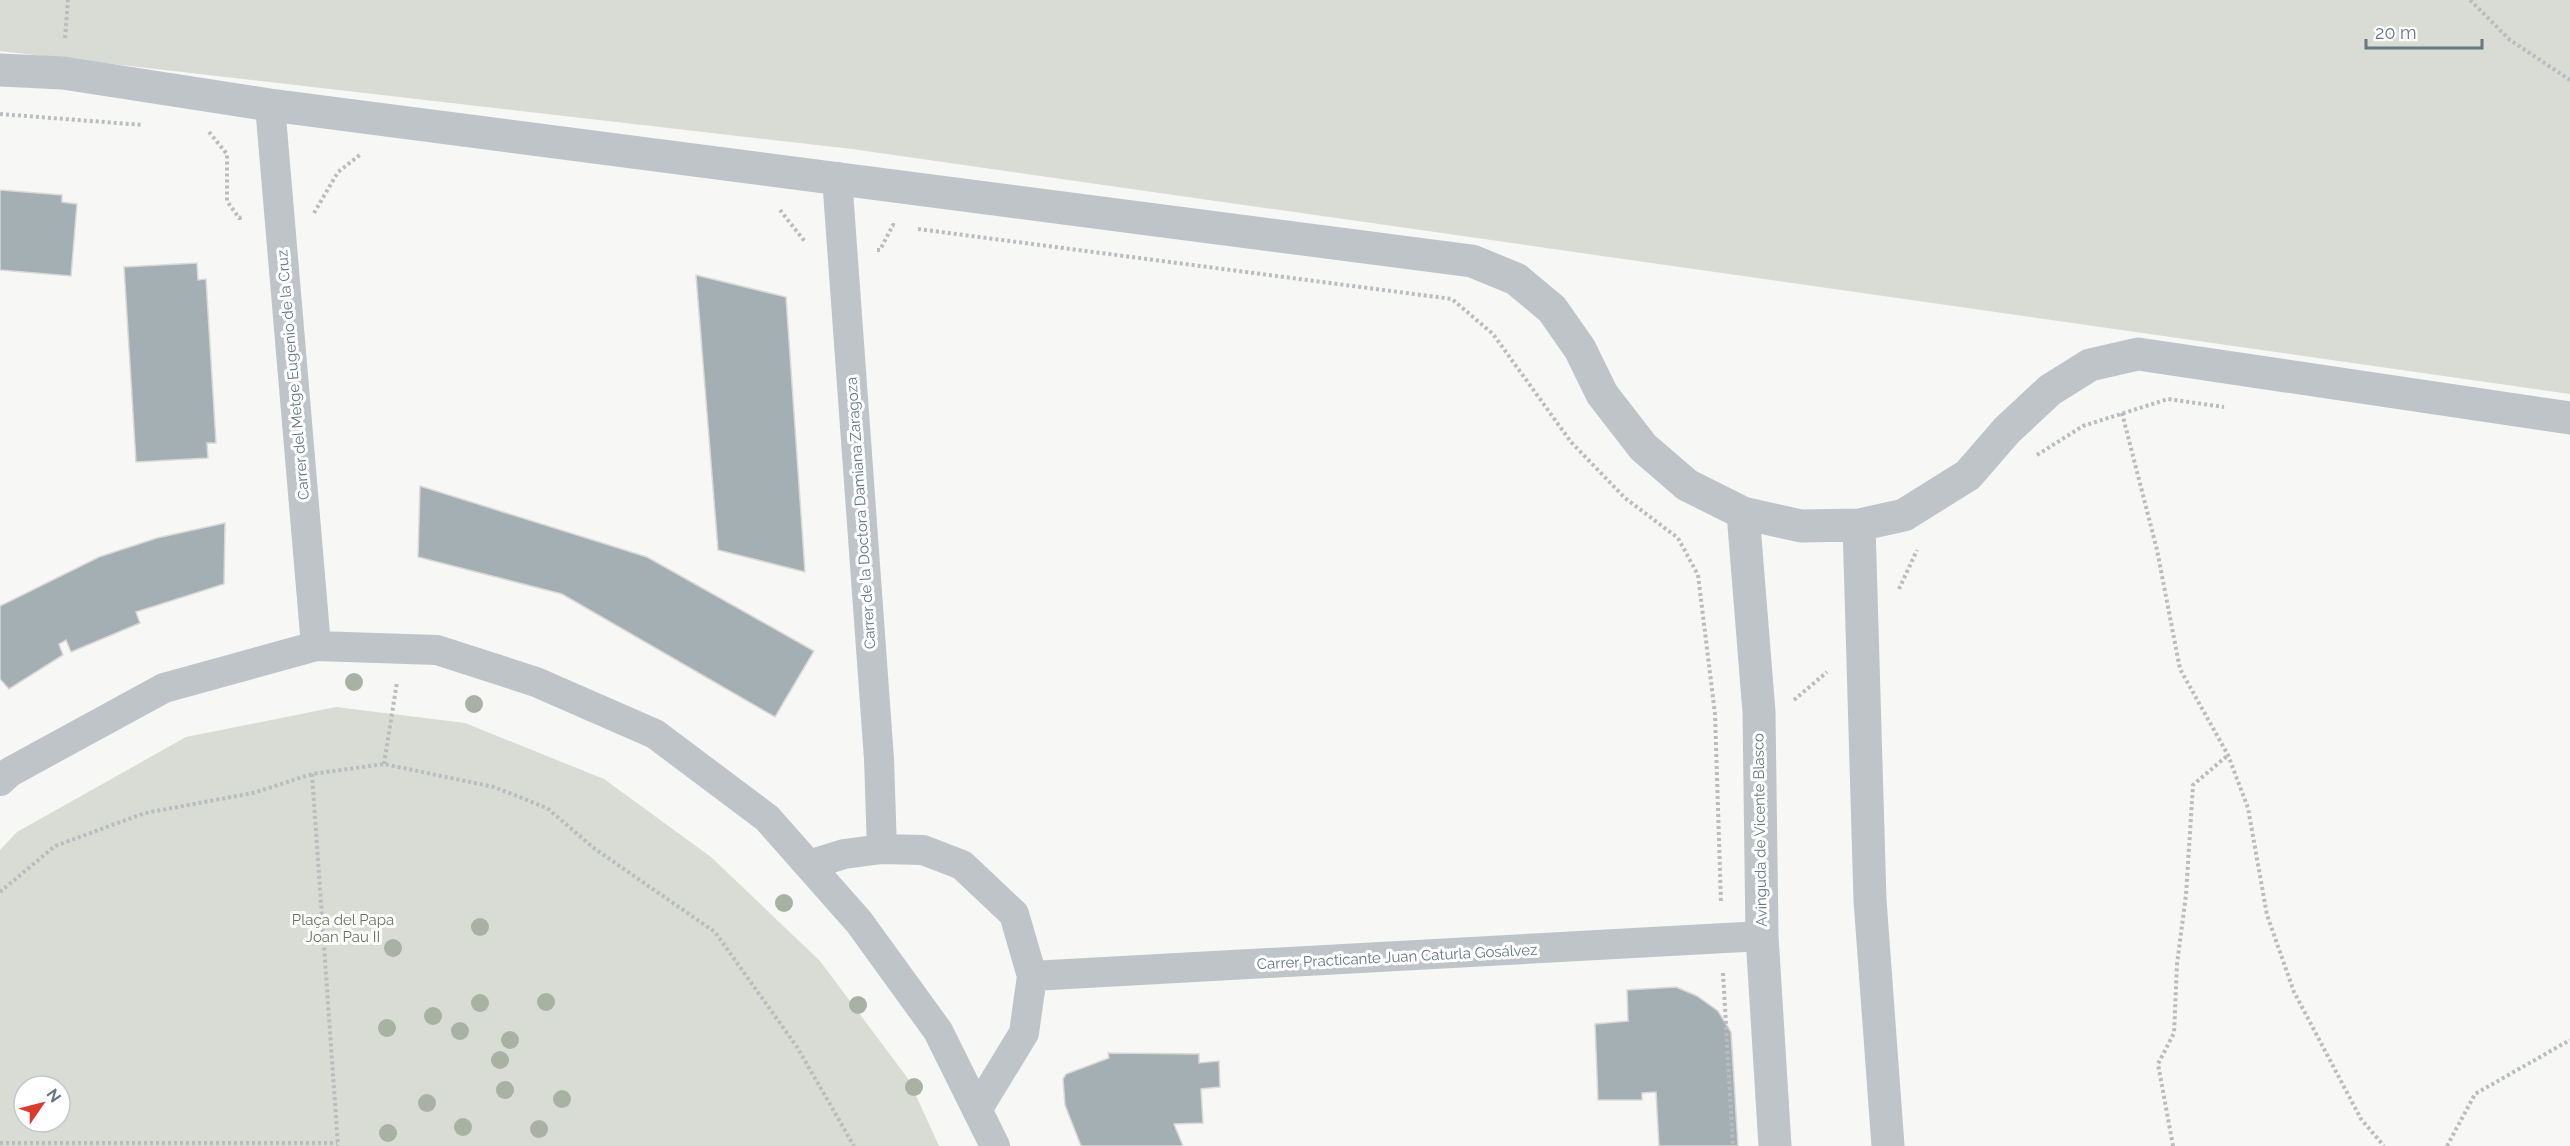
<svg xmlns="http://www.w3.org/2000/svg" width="2570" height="1146" viewBox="0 0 2570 1146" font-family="Raleway,sans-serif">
	<rect width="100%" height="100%" fill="#f7f7f5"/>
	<path fill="#d8dcd4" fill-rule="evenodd" d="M 0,0 L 2570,0 L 2570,394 L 852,149 L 0,51 Z
		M 336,707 L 465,723 L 604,779 L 711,857 L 820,961 L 909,1080 L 939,1146 L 0,1146 L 0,850 L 17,832 L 186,737 ZM 24,1086 L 60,1086 L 60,1122 L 24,1122 Z"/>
	<path fill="#a3afb2" stroke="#d9d9d7" stroke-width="1.5" d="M 0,190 L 62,195 L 62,202 L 77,204 L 71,276 L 0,270 Z
		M 197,263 L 198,280 L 206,279 L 216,443 L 207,443 L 208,458 L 136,462 L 124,267 Z
		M 696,275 L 786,297 L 805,572 L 718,550 Z
		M 420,486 L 647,557 L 814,651 L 775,717 L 562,594 L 418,557 Z
		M 225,523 L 224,584 L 136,612 L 140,623 L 71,652 L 66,640 L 59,644 L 63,655 L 9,689 L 0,679 L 0,606 L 99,557 L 157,538 Z
		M 1676,987 L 1697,996 L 1718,1011 L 1731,1032 L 1738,1146 L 1659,1146 L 1656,1092 L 1642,1093 L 1642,1100 L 1598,1100 L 1595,1024 L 1628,1021 L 1627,990 Z
		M 1108,1053 L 1199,1054 L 1199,1063 L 1219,1061 L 1220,1087 L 1201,1089 L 1203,1123 L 1174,1124 L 1183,1146 L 1081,1146 L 1065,1105 L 1063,1079 L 1066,1074 L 1109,1058 Z"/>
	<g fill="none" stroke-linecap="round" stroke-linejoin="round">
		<path stroke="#b9bdbf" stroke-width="4" stroke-dasharray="3 3" stroke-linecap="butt" d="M 2470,0 L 2510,40 L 2570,80
			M 65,38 L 68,0
			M 0,114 L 143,125
			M 209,132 L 227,154 L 227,201 L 239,218 L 244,217
			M 780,210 L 806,243
			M 314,213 L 338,172 L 361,154
			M 918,229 L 1452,299 L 1493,334 L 1571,442 L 1625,498 L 1678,538 L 1698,575 L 1715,714 L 1721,903
			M 877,250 L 880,250 L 893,225 L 896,226
			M 2122,413 L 2157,550 L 2180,669 L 2228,755 L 2248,808 L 2267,915 L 2294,992 L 2361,1119 L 2384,1146
			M 2037,455 L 2083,426 L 2168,399 L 2224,407
			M 1899,589 L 1917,550
			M 1794,700 L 1827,672
			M 384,764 L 397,682
			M 312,774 L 338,1146
			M 0,892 L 55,846 L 145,813 L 253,793 L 312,774 L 384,764 L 494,787 L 547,808 L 595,849 L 715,932 L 797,1047 L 854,1146
			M 1723,973 L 1733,1146
			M 0,1143 L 337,1143
			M 2173,1146 L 2158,1064 L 2174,1033 L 2177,964 L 2186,895 L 2193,785 L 2228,755
			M 2447,1146 L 2475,1094 L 2570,1040"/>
		<path stroke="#bec4c7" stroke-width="30" d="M 270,105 L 316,646
			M 837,177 L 879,759 L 882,849
			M 0,781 L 10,772 L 164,688 L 316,646 L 437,650 L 536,682 L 655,734 L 767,818 L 859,922 L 938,1031 L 995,1146
			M 809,865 L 844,854 L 882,849 L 923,850 L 962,865 L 1014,914 L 1032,976 L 1024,1033 L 977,1110
			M 1032,976 L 1762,936"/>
		<path stroke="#bec4c7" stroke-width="33" d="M 0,70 L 63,73 L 270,105 L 1472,261 L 1516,279 L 1552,309 L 1580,349 L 1602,394 L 1643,447 L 1687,485 L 1743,513 L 1801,526 L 1859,525 L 1904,515 L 1968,475 L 2007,430 L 2050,390 L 2090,365 L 2138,354 L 2570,418
			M 1743,513 L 1759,712 L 1762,936 L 1775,1146
			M 1859,525 L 1870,900 L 1888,1146"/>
	</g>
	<g fill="#a9b1a4">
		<circle cx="354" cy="682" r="9"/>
		<circle cx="474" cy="704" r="9"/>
		<circle cx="784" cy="903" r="9"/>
		<circle cx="480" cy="927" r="9"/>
		<circle cx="393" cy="948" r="9"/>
		<circle cx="546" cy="1002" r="9"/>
		<circle cx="480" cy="1003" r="9"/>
		<circle cx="858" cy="1005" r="9"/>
		<circle cx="433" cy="1016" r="9"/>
		<circle cx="387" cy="1028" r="9"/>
		<circle cx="460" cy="1031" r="9"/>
		<circle cx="510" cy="1040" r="9"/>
		<circle cx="500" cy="1060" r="9"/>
		<circle cx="914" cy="1087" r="9"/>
		<circle cx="505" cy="1090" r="9"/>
		<circle cx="562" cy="1099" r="9"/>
		<circle cx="427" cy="1103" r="9"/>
		<circle cx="463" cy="1127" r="9"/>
		<circle cx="539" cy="1129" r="9"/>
		<circle cx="388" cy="1133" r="9"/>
	</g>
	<g text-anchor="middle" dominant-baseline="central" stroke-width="6" stroke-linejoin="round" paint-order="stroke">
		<g font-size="15" fill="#64787f" stroke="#fff">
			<text transform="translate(293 375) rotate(-95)">Carrer del Metge Eugenio de la Cruz</text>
			<text transform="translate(861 513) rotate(-94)">Carrer de la Doctora Damiana Zaragoza</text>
			<text transform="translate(1760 830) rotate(-91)">Avinguda de Vicente Blasco</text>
			<text transform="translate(1397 957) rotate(-3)">Carrer Practicante Juan Caturla Gosálvez</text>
		</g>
		<g font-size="15" fill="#6a7762" stroke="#fff">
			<text x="343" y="920">Plaça del Papa<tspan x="343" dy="17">Joan Pau II</tspan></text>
		</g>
	</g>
	<g transform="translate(42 1104) rotate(55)"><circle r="28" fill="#ffffff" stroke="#c1c9cc" stroke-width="1.5"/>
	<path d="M0-4.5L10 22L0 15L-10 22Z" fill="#dd3930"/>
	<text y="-9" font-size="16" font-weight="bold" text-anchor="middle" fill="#64787f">N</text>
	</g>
	<path d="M2366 39v9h116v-9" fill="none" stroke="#64787f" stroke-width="3"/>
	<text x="2375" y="39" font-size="18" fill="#64787f" stroke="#ffffff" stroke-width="4.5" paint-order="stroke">20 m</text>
</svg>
